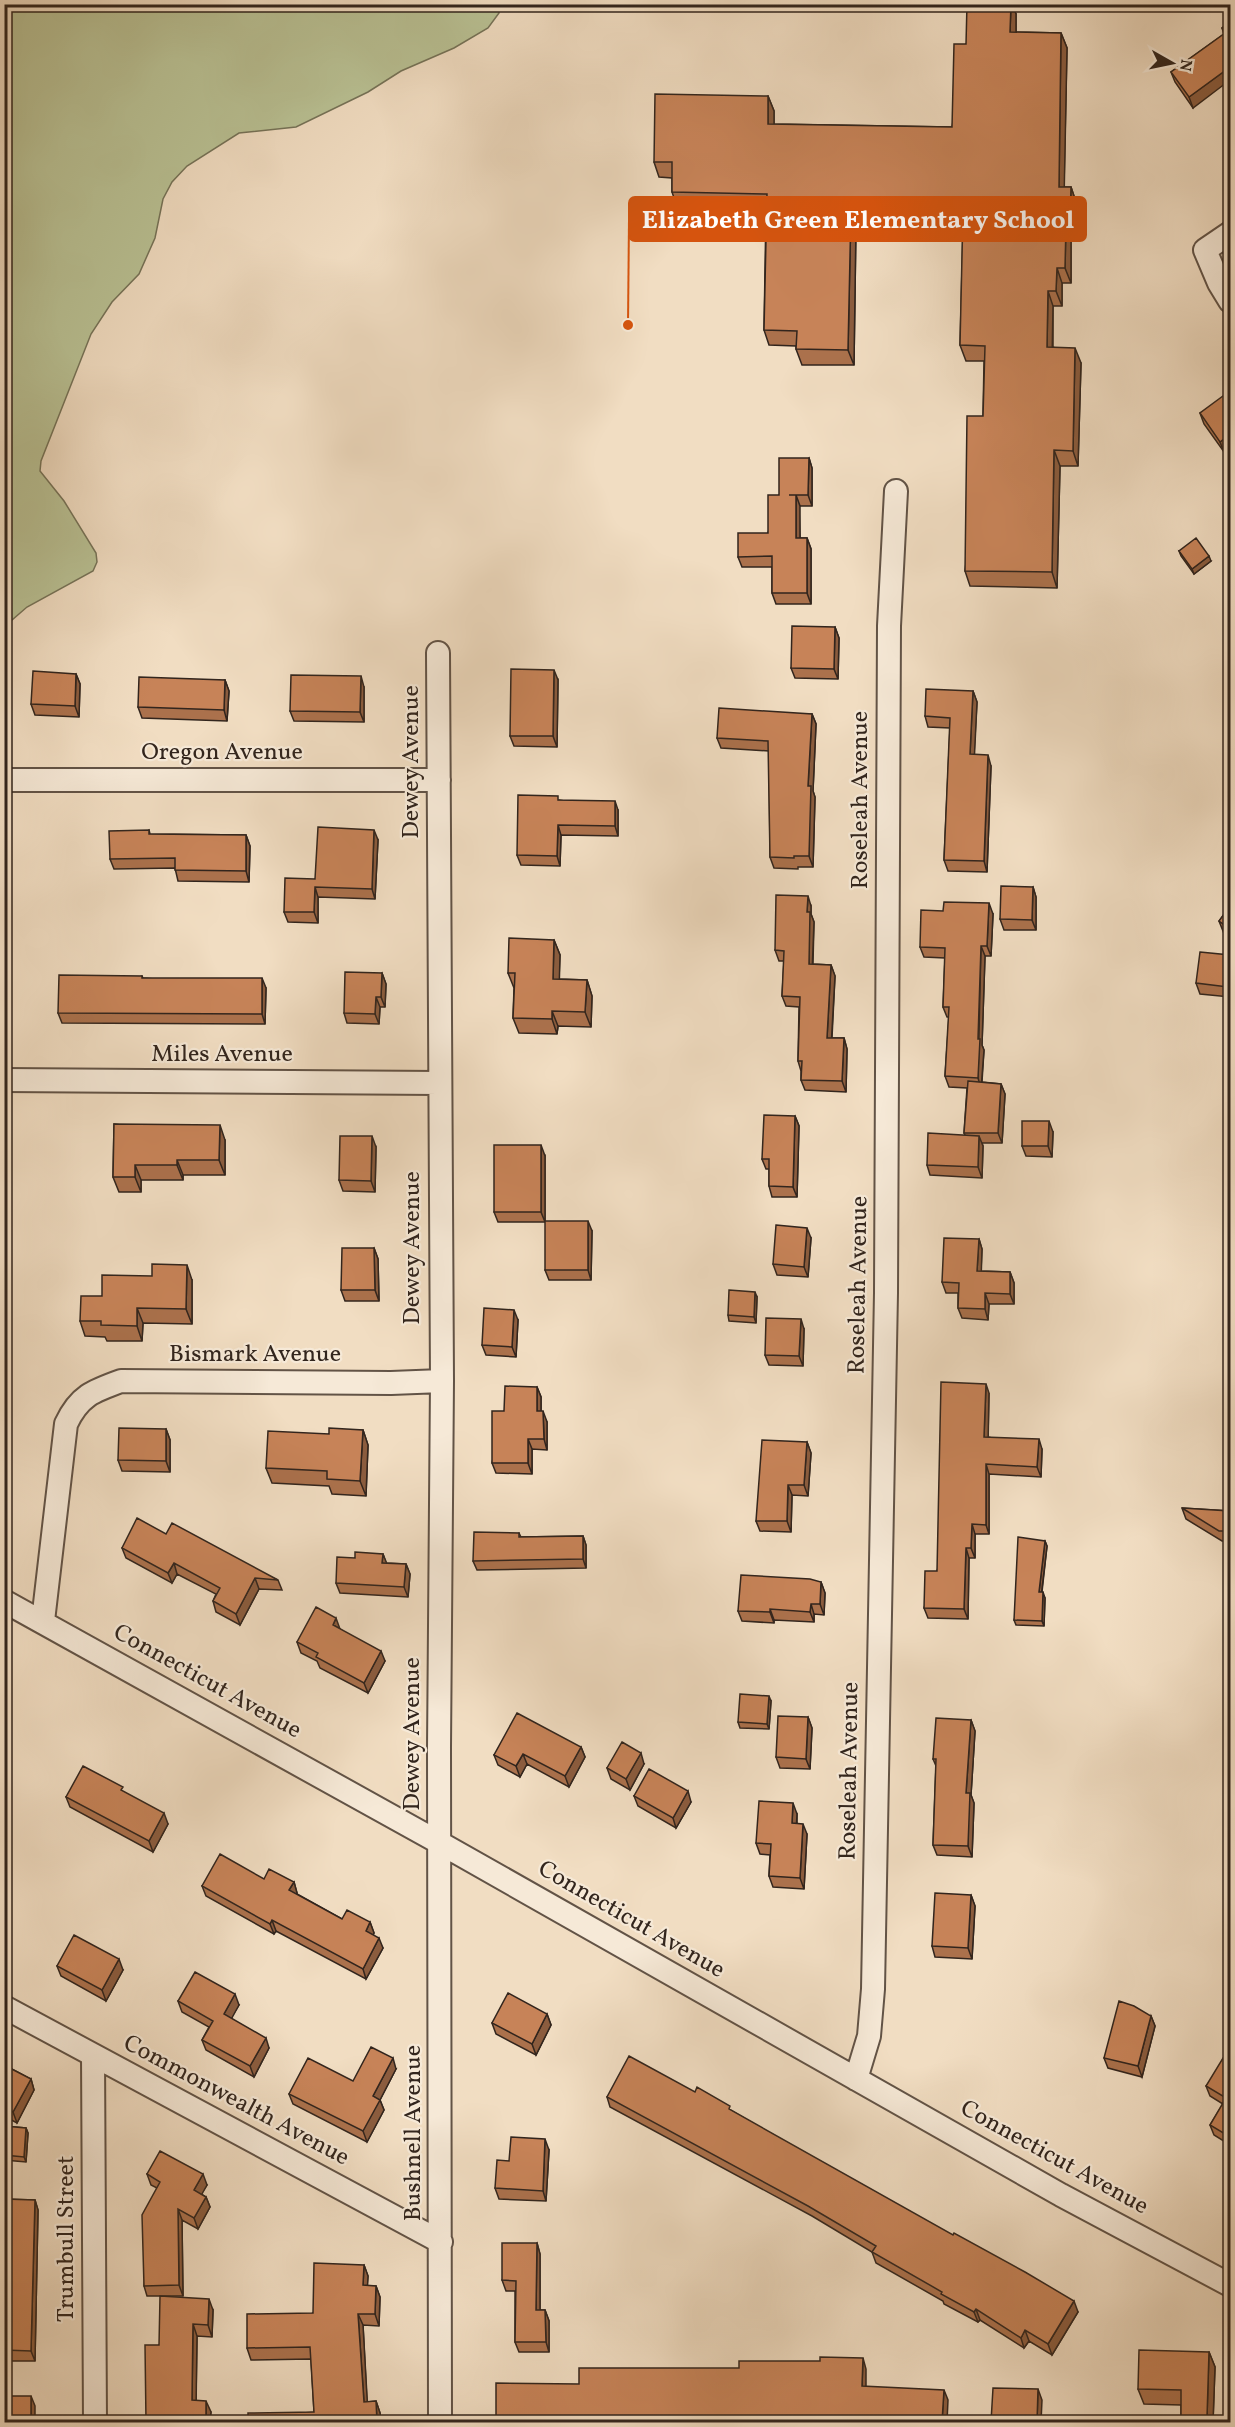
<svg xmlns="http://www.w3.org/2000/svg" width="1235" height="2427" viewBox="0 0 1235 2427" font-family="Vollkorn,serif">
	<rect width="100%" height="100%" fill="#f1ddc2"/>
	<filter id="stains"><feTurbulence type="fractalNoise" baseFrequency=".00333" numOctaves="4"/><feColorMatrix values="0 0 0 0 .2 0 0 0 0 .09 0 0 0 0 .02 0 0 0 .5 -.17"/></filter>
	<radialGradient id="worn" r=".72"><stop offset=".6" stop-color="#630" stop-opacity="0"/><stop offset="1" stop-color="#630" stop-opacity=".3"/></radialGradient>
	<path fill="#b9c194" stroke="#767358" stroke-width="1.5" d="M 5,4 L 499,4 L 499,13 L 488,28 L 454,48 L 401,71 L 368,92 L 296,127 L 239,133 L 187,166 L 172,182 L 163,199 L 155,238 L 139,274 L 112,302 L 91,334 L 41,461 L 40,471 L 64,501 L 96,553 L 97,562 L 93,571 L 27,607 L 5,626 Z"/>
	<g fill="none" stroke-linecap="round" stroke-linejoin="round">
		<g stroke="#625346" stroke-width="26">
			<path id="street" d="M 1230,233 L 1205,250 L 1219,283 L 1230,301
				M 438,653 L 442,1381 L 439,1748 L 440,2422
				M 4,780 L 439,780
				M 4,1080 L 439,1083
				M 4,1601 L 440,1843 L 1061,2195 L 1230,2285
				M 43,1621 L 66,1424 C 79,1396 93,1391 121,1381 L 391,1383 L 442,1381
				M 4,2007 L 441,2242
				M 93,2055 L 95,2422
				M 856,2079 L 869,2036 L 873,1989 L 886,1293 L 889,626 L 896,491"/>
		</g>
		<use href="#street" stroke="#f6e9d7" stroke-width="22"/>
	</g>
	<path fill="#ab714c" stroke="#32251d" stroke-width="1.5" d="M 1016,14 L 1016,32 L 1061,33 L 1067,48 L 1064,187 L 1071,187 L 1076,202 L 1075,240 L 1071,240 L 1071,283 L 1062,283 L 1062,306 L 1053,306 L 1053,347 L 1081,363 L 1078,466 L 1060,466 L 1057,588 L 970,586 L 965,571 L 983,416 L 984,361 L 966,361 L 960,345 L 963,228 L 856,225 L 854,365 L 802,365 L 796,349 L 796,346 L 769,345 L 764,330 L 766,209 L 677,207 L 672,192 L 672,178 L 659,177 L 654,162 L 768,96 L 774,111 L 774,124 L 952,127 L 966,44 Z
		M 1230,22 L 1193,108 L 1175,82 L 1171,72 L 1224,34 L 1222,28 Z
		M 1230,398 L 1230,447 L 1224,452 L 1204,424 L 1200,413 Z
		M 809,458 L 812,468 L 812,506 L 799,506 L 800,538 L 807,538 L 811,549 L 811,604 L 776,604 L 772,593 L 772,567 L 742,567 L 738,557 L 768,533 L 779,495 Z
		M 1179,551 L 1211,561 L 1194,574 L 1181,556 Z
		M 835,627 L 839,638 L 838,679 L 795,678 L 791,668 Z
		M 76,674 L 80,684 L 79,717 L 35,715 L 31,704 Z
		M 225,680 L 229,691 L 227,721 L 142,718 L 138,707 Z
		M 558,680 L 557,747 L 514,746 L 510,736 Z
		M 364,687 L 364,722 L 294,721 L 290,711 Z
		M 973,691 L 977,702 L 974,755 L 991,766 L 987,872 L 948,871 L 944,860 L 950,728 L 928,727 L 925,716 Z
		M 812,714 L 816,724 L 813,791 L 815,797 L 813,867 L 798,867 L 798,869 L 774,868 L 770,857 L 769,751 L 721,748 L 717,738 Z
		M 559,800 L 618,810 L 618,836 L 561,835 L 560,866 L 521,865 L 517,855 Z
		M 149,830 L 150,834 L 246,835 L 250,846 L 249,882 L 178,881 L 175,868 L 114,869 L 110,859 Z
		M 378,840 L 375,899 L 318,897 L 318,923 L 288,922 L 284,912 L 315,879 Z
		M 1033,887 L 1036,897 L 1036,930 L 1004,930 L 1000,919 Z
		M 811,906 L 811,914 L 814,922 L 813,964 L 831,965 L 835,976 L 832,1038 L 844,1038 L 847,1049 L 846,1092 L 805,1090 L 801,1080 L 801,1071 L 798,1061 L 799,1007 L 786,1006 L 782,996 L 784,961 L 779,961 L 775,950 Z
		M 1230,906 L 1230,940 L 1225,936 L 1219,921 Z
		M 993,914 L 991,956 L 985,956 L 982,1045 L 984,1050 L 982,1082 L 1001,1084 L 1005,1094 L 1002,1143 L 982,1143 L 983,1146 L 982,1178 L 930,1175 L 927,1165 L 965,1135 L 964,1133 L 967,1088 L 949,1087 L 945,1076 L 949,1017 L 947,1017 L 943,1007 L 945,958 L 924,957 L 920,947 Z
		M 554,940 L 560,955 L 559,979 L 587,980 L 592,996 L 591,1027 L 558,1026 L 557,1034 L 519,1033 L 513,1018 L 514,988 L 508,973 Z
		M 1230,955 L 1230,997 L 1200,994 L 1196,983 Z
		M 4,973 L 6,973 L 10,983 L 10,1018 L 4,1018 Z
		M 382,973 L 386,984 L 385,1007 L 380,1007 L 379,1024 L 347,1023 L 344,1013 Z
		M 142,976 L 143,978 L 266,988 L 265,1024 L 62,1023 L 58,1013 Z
		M 795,1116 L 799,1126 L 797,1197 L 772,1197 L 769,1186 L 769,1169 L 766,1169 L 762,1159 Z
		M 114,1124 L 225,1140 L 225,1175 L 183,1175 L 183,1180 L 141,1180 L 141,1192 L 119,1192 L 113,1177 Z
		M 1053,1132 L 1052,1157 L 1026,1156 L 1022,1146 Z
		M 376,1147 L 375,1192 L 343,1191 L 339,1180 Z
		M 545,1156 L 545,1222 L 498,1222 L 494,1212 Z
		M 592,1231 L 591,1280 L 549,1280 L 545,1270 Z
		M 811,1238 L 808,1277 L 777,1275 L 773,1264 Z
		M 979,1239 L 982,1249 L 981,1271 L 1010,1272 L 1014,1283 L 1014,1304 L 989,1304 L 988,1320 L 962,1318 L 958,1308 L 958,1293 L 946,1293 L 942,1282 Z
		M 374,1248 L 378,1259 L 379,1301 L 345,1301 L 341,1290 Z
		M 192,1280 L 192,1324 L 143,1323 L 142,1341 L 107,1341 L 105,1337 L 85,1336 L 80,1321 L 102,1296 Z
		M 757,1297 L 756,1323 L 729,1321 L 728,1315 Z
		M 518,1320 L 516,1357 L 486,1355 L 482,1345 Z
		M 804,1329 L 803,1366 L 769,1365 L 765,1355 Z
		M 537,1387 L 541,1397 L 541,1411 L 547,1422 L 547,1450 L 532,1449 L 532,1474 L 496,1473 L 492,1463 L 504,1411 Z
		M 989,1393 L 988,1437 L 1042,1449 L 1041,1477 L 989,1474 L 989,1534 L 975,1534 L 975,1558 L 969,1558 L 968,1619 L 928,1618 L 924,1608 L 937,1571 Z
		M 166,1429 L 170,1440 L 170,1472 L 122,1471 L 118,1460 Z
		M 363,1430 L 368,1445 L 366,1496 L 332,1494 L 329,1486 L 272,1483 L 266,1468 L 329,1434 Z
		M 807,1442 L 811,1453 L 808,1496 L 792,1495 L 791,1532 L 760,1531 L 756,1521 Z
		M 1182,1508 L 1230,1511 L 1230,1541 L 1222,1541 L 1186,1519 Z
		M 519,1533 L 521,1537 L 583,1536 L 586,1545 L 586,1568 L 477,1570 L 473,1561 Z
		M 166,1534 L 278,1580 L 282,1590 L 259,1589 L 240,1625 L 216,1612 L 213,1601 L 216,1594 L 177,1574 L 172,1583 L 126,1558 L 122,1548 Z
		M 1045,1541 L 1047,1546 L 1042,1592 L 1045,1598 L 1044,1626 L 1016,1625 L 1014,1620 Z
		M 383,1554 L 386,1563 L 406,1564 L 410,1574 L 408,1597 L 340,1593 L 336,1583 L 355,1558 Z
		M 821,1582 L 825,1593 L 824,1615 L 814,1614 L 814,1622 L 774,1620 L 774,1623 L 742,1621 L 738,1611 Z
		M 340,1629 L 385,1661 L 368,1693 L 320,1668 L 317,1661 L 301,1653 L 297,1642 Z
		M 771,1701 L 769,1729 L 740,1728 L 738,1722 Z
		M 808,1717 L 812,1728 L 810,1769 L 780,1768 L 776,1757 Z
		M 971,1720 L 975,1731 L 971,1795 L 974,1803 L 972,1857 L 937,1855 L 933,1845 L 936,1766 L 933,1759 Z
		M 581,1747 L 585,1757 L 569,1787 L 527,1764 L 520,1777 L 498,1765 L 494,1755 Z
		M 644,1764 L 630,1790 L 611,1779 L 607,1768 Z
		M 124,1792 L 168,1824 L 153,1852 L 70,1807 L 66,1797 Z
		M 634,1796 L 691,1802 L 676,1828 L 638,1806 Z
		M 797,1814 L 797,1823 L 807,1834 L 804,1889 L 773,1887 L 769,1876 L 770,1855 L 760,1854 L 756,1843 Z
		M 264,1879 L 294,1882 L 297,1893 L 297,1894 L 342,1919 L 370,1922 L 374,1933 L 373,1934 L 383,1948 L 366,1979 L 276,1931 L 274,1934 L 206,1896 L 202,1886 Z
		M 971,1895 L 975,1906 L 972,1959 L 935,1957 L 932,1946 Z
		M 57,1966 L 123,1970 L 106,2001 L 61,1976 Z
		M 178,2001 L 239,2005 L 231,2018 L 269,2048 L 254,2077 L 206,2050 L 202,2040 L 209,2027 L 182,2012 Z
		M 547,2014 L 551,2025 L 536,2055 L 496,2034 L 492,2023 Z
		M 1151,2016 L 1155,2026 L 1142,2077 L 1108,2068 L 1104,2058 Z
		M 1230,2063 L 1230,2145 L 1214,2135 L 1210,2125 L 1223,2104 L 1210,2096 L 1206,2086 Z
		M 4,2065 L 31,2079 L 34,2090 L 17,2123 L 4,2116 Z
		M 396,2069 L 380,2100 L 384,2110 L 367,2142 L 293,2104 L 289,2094 L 353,2081 Z
		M 695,2092 L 732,2111 L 1078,2312 L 1052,2355 L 1029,2341 L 1024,2348 L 980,2320 L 978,2322 L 944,2304 L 943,2301 L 876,2263 L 872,2252 L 812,2216 L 610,2107 L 607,2097 Z
		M 4,2126 L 26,2128 L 28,2133 L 26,2162 L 4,2160 Z
		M 549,2150 L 546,2201 L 499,2199 L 495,2188 Z
		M 147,2174 L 207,2185 L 201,2194 L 206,2197 L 210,2207 L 198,2229 L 182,2220 L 183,2296 L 147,2296 L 144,2286 L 157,2188 L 151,2185 Z
		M 4,2199 L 35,2200 L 38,2210 L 35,2361 L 4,2361 Z
		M 537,2243 L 540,2254 L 540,2310 L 545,2310 L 549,2321 L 549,2352 L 519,2352 L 515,2342 L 515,2291 L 506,2291 L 502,2280 Z
		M 364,2265 L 368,2276 L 367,2286 L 376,2286 L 380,2297 L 379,2326 L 363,2325 L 367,2402 L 376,2401 L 380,2413 L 381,2422 L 146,2422 L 159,2345 L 213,2310 L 212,2337 L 197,2336 L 196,2400 L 211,2412 L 210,2418 L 248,2418 L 314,2412 L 311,2359 L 251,2360 L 247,2348 L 313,2313 Z
		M 1209,2352 L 1215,2367 L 1213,2422 L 1183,2422 L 1181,2417 L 1181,2405 L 1144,2404 L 1138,2389 Z"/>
	<path fill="#8b5c3e" stroke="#32251d" stroke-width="1.5" d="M 1011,4 L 1013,4 L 1016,14 L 1016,47 L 1010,32 Z
		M 1061,33 L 1067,48 L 1064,202 L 1059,187 Z
		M 1230,67 L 1230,80 L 1193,108 L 1189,97 Z
		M 768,96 L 774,111 L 774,139 L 768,124 Z
		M 1071,187 L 1076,202 L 1075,240 L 1070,225 Z
		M 851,210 L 856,225 L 854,365 L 848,350 Z
		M 1066,225 L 1071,240 L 1071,283 L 1065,268 Z
		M 1057,268 L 1062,283 L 1062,306 L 1056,291 Z
		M 1048,291 L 1053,306 L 1052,362 L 1047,347 Z
		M 1075,348 L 1081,363 L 1078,466 L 1073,451 Z
		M 1230,434 L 1230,447 L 1224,452 L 1220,442 Z
		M 1054,450 L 1060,466 L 1057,588 L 1052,572 Z
		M 809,458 L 812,468 L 812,506 L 808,495 Z
		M 796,495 L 800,506 L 800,549 L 796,538 Z
		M 807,538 L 811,549 L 811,604 L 807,593 Z
		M 1209,556 L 1211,561 L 1194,574 L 1192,569 Z
		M 835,627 L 839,638 L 838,679 L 834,669 Z
		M 554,670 L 558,680 L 557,747 L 553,736 Z
		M 76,674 L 80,684 L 79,717 L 75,706 Z
		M 361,676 L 364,687 L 364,722 L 360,712 Z
		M 225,680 L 229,691 L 227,721 L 224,710 Z
		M 973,691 L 977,702 L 974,765 L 970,754 Z
		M 812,714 L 816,724 L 813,791 L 815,797 L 813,867 L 809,856 L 808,786 Z
		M 988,755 L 991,766 L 987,872 L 984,861 Z
		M 615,801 L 618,810 L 618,836 L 615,826 Z
		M 558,825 L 561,835 L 560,866 L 557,856 Z
		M 374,830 L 378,840 L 375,899 L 372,889 Z
		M 246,835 L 250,846 L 249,882 L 246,871 Z
		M 315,887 L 318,897 L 318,923 L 314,912 Z
		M 1033,887 L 1036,897 L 1036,930 L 1032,920 Z
		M 808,896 L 811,906 L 811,914 L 814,922 L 812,974 L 809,964 L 807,912 Z
		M 989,903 L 993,914 L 991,956 L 987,946 Z
		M 554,940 L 560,955 L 559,995 L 553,979 Z
		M 981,946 L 985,956 L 982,1045 L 984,1050 L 981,1089 L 978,1078 Z
		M 831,965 L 835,976 L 831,1048 L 827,1038 Z
		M 6,973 L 10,983 L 10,1018 L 6,1008 Z
		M 382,973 L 386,984 L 385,1007 L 381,997 Z
		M 262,978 L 266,988 L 265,1024 L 262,1014 Z
		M 587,980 L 592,996 L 591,1027 L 585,1012 Z
		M 376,997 L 380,1007 L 379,1024 L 375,1014 Z
		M 552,1011 L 558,1026 L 557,1034 L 552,1019 Z
		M 844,1038 L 847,1049 L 846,1092 L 842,1081 Z
		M 1001,1084 L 1005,1094 L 1002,1143 L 998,1133 Z
		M 795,1116 L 799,1126 L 797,1197 L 793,1187 Z
		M 1049,1121 L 1053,1132 L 1052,1157 L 1048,1146 Z
		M 220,1125 L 225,1140 L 225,1175 L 219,1160 Z
		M 372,1136 L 376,1147 L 375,1192 L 371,1181 Z
		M 979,1136 L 983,1146 L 982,1178 L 978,1167 Z
		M 541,1145 L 545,1156 L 545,1222 L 541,1212 Z
		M 177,1160 L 183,1175 L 183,1180 L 177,1165 Z
		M 135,1165 L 141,1180 L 141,1192 L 135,1177 Z
		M 588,1221 L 592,1231 L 591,1280 L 588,1270 Z
		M 807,1228 L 811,1238 L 808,1277 L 804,1267 Z
		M 979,1239 L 982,1249 L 981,1282 L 977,1271 Z
		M 374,1248 L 378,1259 L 379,1301 L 375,1290 Z
		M 187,1265 L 192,1280 L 192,1324 L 186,1309 Z
		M 1010,1272 L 1014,1283 L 1014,1304 L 1010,1294 Z
		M 755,1292 L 757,1297 L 756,1323 L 754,1317 Z
		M 985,1293 L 989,1304 L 988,1320 L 985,1309 Z
		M 137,1308 L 143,1323 L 142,1341 L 137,1326 Z
		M 514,1310 L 518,1320 L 516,1357 L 512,1347 Z
		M 801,1319 L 804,1329 L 803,1366 L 799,1356 Z
		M 986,1384 L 989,1393 L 988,1447 L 984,1437 Z
		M 537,1387 L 541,1397 L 541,1422 L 537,1411 Z
		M 543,1411 L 547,1422 L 547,1450 L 544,1439 Z
		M 166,1429 L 170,1440 L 170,1472 L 166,1461 Z
		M 363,1430 L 368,1445 L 366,1496 L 360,1481 Z
		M 528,1439 L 532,1449 L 532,1474 L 528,1463 Z
		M 1039,1439 L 1042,1449 L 1041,1477 L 1037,1467 Z
		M 807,1442 L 811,1453 L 808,1496 L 804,1485 Z
		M 4,1444 L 9,1457 L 4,1466 Z
		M 986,1464 L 989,1474 L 989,1534 L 986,1525 Z
		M 788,1485 L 792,1495 L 791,1532 L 787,1521 Z
		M 972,1524 L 975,1534 L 975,1558 L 971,1548 Z
		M 583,1536 L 586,1545 L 586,1568 L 583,1559 Z
		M 1045,1541 L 1047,1546 L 1041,1597 L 1039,1592 Z
		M 966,1548 L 969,1558 L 968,1619 L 964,1609 Z
		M 383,1554 L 387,1564 L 382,1563 Z
		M 174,1563 L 177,1574 L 172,1583 L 168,1573 Z
		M 406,1564 L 410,1574 L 408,1597 L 404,1587 Z
		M 255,1578 L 259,1589 L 240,1625 L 236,1614 Z
		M 821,1582 L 825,1593 L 824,1615 L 820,1604 Z
		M 1043,1592 L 1045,1598 L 1044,1626 L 1042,1621 Z
		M 811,1604 L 814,1614 L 814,1622 L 810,1612 Z
		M 770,1609 L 774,1620 L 774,1623 L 770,1612 Z
		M 336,1618 L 340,1629 L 333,1625 Z
		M 381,1651 L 385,1661 L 368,1693 L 364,1683 Z
		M 769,1696 L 771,1701 L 769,1729 L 767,1724 Z
		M 808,1717 L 812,1728 L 810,1769 L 806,1759 Z
		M 971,1720 L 975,1731 L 971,1795 L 974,1803 L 972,1857 L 968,1846 L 966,1793 Z
		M 581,1747 L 585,1757 L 569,1787 L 565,1776 Z
		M 641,1753 L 644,1764 L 630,1790 L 626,1779 Z
		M 523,1754 L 527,1764 L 520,1777 L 516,1766 Z
		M 688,1791 L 691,1802 L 676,1828 L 673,1818 Z
		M 793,1803 L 797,1814 L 796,1833 L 792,1823 Z
		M 164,1813 L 168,1824 L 153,1852 L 149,1841 Z
		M 803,1824 L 807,1834 L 804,1889 L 800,1878 Z
		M 294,1882 L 297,1893 L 293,1901 L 289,1890 Z
		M 971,1895 L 975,1906 L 972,1959 L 968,1948 Z
		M 272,1920 L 276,1931 L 274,1934 L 270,1924 Z
		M 370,1922 L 374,1933 L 370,1941 L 366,1931 Z
		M 379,1938 L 383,1948 L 366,1979 L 363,1969 Z
		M 119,1959 L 123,1970 L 106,2001 L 102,1990 Z
		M 235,1994 L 239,2005 L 228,2025 L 224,2014 Z
		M 547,2014 L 551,2025 L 536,2055 L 532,2044 Z
		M 1151,2016 L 1155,2026 L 1142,2077 L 1138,2066 Z
		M 266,2038 L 269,2048 L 254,2077 L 250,2066 Z
		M 393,2058 L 396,2069 L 380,2100 L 384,2110 L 367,2142 L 363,2131 L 373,2096 Z
		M 31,2079 L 34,2090 L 17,2123 L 13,2112 Z
		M 26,2128 L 28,2133 L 26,2162 L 24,2157 Z
		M 545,2139 L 549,2150 L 546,2201 L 543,2191 Z
		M 203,2174 L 207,2185 L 198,2201 L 194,2190 Z
		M 206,2197 L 210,2207 L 198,2229 L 194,2218 Z
		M 35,2200 L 38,2210 L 35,2361 L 31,2351 Z
		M 178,2209 L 182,2220 L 183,2296 L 179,2285 Z
		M 537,2243 L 540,2254 L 540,2321 L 536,2310 Z
		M 364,2265 L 368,2276 L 367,2297 L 363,2285 Z
		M 376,2286 L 380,2297 L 379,2326 L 375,2314 Z
		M 209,2299 L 213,2310 L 212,2337 L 208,2325 Z
		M 1074,2301 L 1078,2312 L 1052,2355 L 1048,2344 Z
		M 976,2309 L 980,2320 L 978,2322 L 974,2312 Z
		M 545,2310 L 549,2321 L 549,2352 L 546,2342 Z
		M 358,2314 L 363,2325 L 368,2414 L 364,2402 Z
		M 193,2324 L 197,2336 L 196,2412 L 192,2400 Z
		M 1025,2330 L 1029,2341 L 1024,2348 L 1021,2338 Z
		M 1209,2352 L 1215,2367 L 1213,2422 L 1209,2422 L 1207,2417 Z
		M 863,2358 L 866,2369 L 866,2397 L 862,2386 Z
		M 1038,2389 L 1042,2400 L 1041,2422 L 1037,2422 Z
		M 944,2390 L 948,2400 L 947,2422 L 942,2422 Z
		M 31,2396 L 35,2406 L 35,2422 L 31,2422 Z
		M 206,2401 L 211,2412 L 210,2422 L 206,2418 Z
		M 376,2401 L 380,2413 L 381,2422 L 377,2422 Z"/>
	<path fill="#c78358" stroke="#32251d" stroke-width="1.5" d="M 967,4 L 1011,4 L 1010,32 L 1061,33 L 1059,187 L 1071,187 L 1070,225 L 1066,225 L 1065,268 L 1057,268 L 1056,291 L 1048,291 L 1047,347 L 1075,348 L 1073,451 L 1054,450 L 1052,572 L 965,571 L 967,416 L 983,416 L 985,346 L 960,345 L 963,212 L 851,210 L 848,350 L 796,349 L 797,331 L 764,330 L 767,194 L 672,192 L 672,162 L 654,162 L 655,94 L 768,96 L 768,124 L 952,127 L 954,44 L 966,44 Z
		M 1230,22 L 1230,67 L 1189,97 L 1171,72 L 1225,33 L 1222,28 Z
		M 1227,393 L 1230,398 L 1230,434 L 1220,442 L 1200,413 Z
		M 779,458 L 809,458 L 808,495 L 789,495 L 796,495 L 796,538 L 807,538 L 807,593 L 772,593 L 772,556 L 738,557 L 738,533 L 768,533 L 768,495 L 779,495 Z
		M 1196,538 L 1209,556 L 1192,569 L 1179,551 Z
		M 1230,615 L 1230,622 L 1227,617 Z
		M 792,626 L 835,627 L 834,669 L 791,668 Z
		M 511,669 L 554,670 L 553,736 L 510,736 Z
		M 33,671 L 76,674 L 75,706 L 31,704 Z
		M 291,675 L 361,676 L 360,712 L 290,711 Z
		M 139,677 L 225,680 L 224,710 L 138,707 Z
		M 926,689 L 973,691 L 970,754 L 988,755 L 984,861 L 944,860 L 950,718 L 925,716 Z
		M 719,708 L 812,714 L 808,786 L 811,786 L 809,856 L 794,856 L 794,858 L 770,857 L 768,741 L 717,738 Z
		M 518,795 L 558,796 L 558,800 L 615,801 L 615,826 L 558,825 L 557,856 L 517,855 Z
		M 318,827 L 374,830 L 372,889 L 315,887 L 314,912 L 284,912 L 285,878 L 315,879 Z
		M 149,830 L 149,834 L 246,835 L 246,871 L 175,870 L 175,858 L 110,859 L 109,831 Z
		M 1001,886 L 1033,887 L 1032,920 L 1000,919 Z
		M 776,895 L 808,896 L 807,912 L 810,912 L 809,964 L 831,965 L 827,1038 L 844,1038 L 842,1081 L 801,1080 L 802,1061 L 798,1061 L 800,997 L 782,996 L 784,951 L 775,950 Z
		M 944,902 L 989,903 L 987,946 L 981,946 L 978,1039 L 980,1039 L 978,1078 L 945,1076 L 949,1007 L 943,1007 L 945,948 L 920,947 L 921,910 L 943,911 Z
		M 1230,906 L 1230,929 L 1219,921 Z
		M 509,938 L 554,940 L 553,979 L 587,980 L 585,1012 L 552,1011 L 552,1019 L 513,1018 L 515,973 L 508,973 Z
		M 1200,952 L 1230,955 L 1230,984 L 1228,987 L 1196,983 Z
		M 345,972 L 382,973 L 381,997 L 376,997 L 375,1014 L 344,1013 Z
		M 4,973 L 6,973 L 6,1008 L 4,1008 Z
		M 59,975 L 142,976 L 142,978 L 262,978 L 262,1014 L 58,1013 Z
		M 968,1081 L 1001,1084 L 998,1133 L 964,1133 Z
		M 764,1115 L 795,1116 L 793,1187 L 769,1186 L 769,1159 L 762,1159 Z
		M 1022,1121 L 1049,1121 L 1048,1146 L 1022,1146 Z
		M 114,1124 L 220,1125 L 219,1160 L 177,1160 L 177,1165 L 135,1165 L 135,1177 L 113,1177 Z
		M 928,1133 L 979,1136 L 978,1167 L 927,1165 Z
		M 340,1136 L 372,1136 L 371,1181 L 339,1180 Z
		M 494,1145 L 541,1145 L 541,1212 L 494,1212 Z
		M 545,1221 L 588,1221 L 588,1270 L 545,1270 Z
		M 776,1225 L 807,1228 L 804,1267 L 773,1264 Z
		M 944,1238 L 979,1239 L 977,1271 L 1010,1272 L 1010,1294 L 985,1293 L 985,1309 L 958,1308 L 959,1283 L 942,1282 Z
		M 342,1248 L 374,1248 L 375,1290 L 341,1290 Z
		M 152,1264 L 187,1265 L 186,1309 L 137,1308 L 137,1326 L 101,1325 L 101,1321 L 80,1321 L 81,1296 L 102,1296 L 102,1275 L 152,1276 Z
		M 729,1290 L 755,1292 L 754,1317 L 728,1315 Z
		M 484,1308 L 514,1310 L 512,1347 L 482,1345 Z
		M 766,1318 L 801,1319 L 799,1356 L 765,1355 Z
		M 941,1382 L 986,1384 L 984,1437 L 1039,1439 L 1037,1467 L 986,1464 L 986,1525 L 972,1524 L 971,1548 L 966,1548 L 964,1609 L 924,1608 L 925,1571 L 937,1571 Z
		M 505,1386 L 537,1387 L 537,1411 L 543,1411 L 544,1439 L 528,1439 L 528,1463 L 492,1463 L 492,1411 L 504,1411 Z
		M 119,1428 L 166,1429 L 166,1461 L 118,1460 Z
		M 329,1428 L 363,1430 L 360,1481 L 327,1479 L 327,1471 L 266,1468 L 268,1431 L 329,1434 Z
		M 762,1440 L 807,1442 L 804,1485 L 788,1485 L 787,1521 L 756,1521 Z
		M 1182,1508 L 1230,1511 L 1230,1531 L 1219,1531 Z
		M 137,1518 L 166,1534 L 172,1523 L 278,1580 L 255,1578 L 236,1614 L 213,1601 L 220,1588 L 174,1563 L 168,1573 L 122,1548 Z
		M 474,1532 L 519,1533 L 519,1537 L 583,1536 L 583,1559 L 473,1561 Z
		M 1018,1537 L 1045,1541 L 1039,1592 L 1043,1592 L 1042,1621 L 1014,1620 Z
		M 355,1552 L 383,1554 L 382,1563 L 406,1564 L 404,1587 L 336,1583 L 337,1557 L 355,1558 Z
		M 741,1575 L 810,1579 L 821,1582 L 820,1604 L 811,1604 L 810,1612 L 770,1609 L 770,1612 L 738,1611 Z
		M 316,1607 L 336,1618 L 333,1625 L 381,1651 L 364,1683 L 316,1657 L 318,1653 L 297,1642 Z
		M 740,1694 L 769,1696 L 767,1724 L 738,1722 Z
		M 517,1713 L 581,1747 L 565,1776 L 523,1754 L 516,1766 L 494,1755 Z
		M 778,1716 L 808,1717 L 806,1759 L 776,1757 Z
		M 936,1718 L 971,1720 L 966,1793 L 970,1793 L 968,1846 L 933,1845 L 936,1759 L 933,1759 Z
		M 622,1742 L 641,1753 L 626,1779 L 607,1768 Z
		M 83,1766 L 123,1787 L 121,1790 L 164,1813 L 149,1841 L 66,1797 Z
		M 649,1769 L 688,1791 L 673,1818 L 634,1796 Z
		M 759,1801 L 793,1803 L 792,1823 L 803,1824 L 800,1878 L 769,1876 L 771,1844 L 756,1843 Z
		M 220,1854 L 264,1879 L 269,1869 L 294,1882 L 289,1890 L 342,1919 L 347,1910 L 370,1922 L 366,1931 L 379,1938 L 363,1969 L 272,1920 L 270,1924 L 202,1886 Z
		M 935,1893 L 971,1895 L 968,1948 L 932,1946 Z
		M 74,1935 L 119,1959 L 102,1990 L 57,1966 Z
		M 195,1972 L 235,1994 L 224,2014 L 266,2038 L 250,2066 L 202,2040 L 213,2021 L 178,2001 Z
		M 508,1993 L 547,2014 L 532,2044 L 492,2023 Z
		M 1119,2001 L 1134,2006 L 1151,2016 L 1138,2066 L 1104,2058 Z
		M 371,2047 L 393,2058 L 373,2096 L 380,2100 L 363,2131 L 289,2094 L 308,2058 L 353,2081 Z
		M 629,2056 L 695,2092 L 697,2087 L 730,2106 L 729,2109 L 953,2235 L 954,2233 L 1025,2272 L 1074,2301 L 1048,2344 L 1025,2330 L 1021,2338 L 976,2309 L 974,2312 L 941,2294 L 942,2292 L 872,2252 L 876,2246 L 808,2206 L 607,2097 Z
		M 1223,2058 L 1230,2063 L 1230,2091 L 1226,2098 L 1206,2086 Z
		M 4,2065 L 31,2079 L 13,2112 L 4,2107 Z
		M 1230,2091 L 1230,2137 L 1210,2125 Z
		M 4,2126 L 26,2128 L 24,2157 L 4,2155 Z
		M 511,2137 L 545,2139 L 543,2191 L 495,2188 L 497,2160 L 509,2161 Z
		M 160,2151 L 203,2174 L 194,2190 L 206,2197 L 194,2218 L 178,2209 L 179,2285 L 144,2286 L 142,2215 L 160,2182 L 147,2174 Z
		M 4,2199 L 35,2200 L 31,2351 L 4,2350 Z
		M 502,2243 L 537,2243 L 536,2310 L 545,2310 L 546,2342 L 515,2342 L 516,2281 L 502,2280 Z
		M 314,2263 L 364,2265 L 363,2285 L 376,2286 L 375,2314 L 358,2314 L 364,2402 L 376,2401 L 377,2422 L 146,2422 L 145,2345 L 159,2345 L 160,2296 L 209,2299 L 208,2325 L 193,2324 L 192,2400 L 206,2401 L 206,2418 L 248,2418 L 248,2413 L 314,2412 L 310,2347 L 247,2348 L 247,2314 L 313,2313 Z
		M 1139,2350 L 1209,2352 L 1207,2417 L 1181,2417 L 1181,2390 L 1138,2389 Z
		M 820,2357 L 863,2358 L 862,2386 L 944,2390 L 942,2422 L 496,2422 L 496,2383 L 579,2384 L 579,2368 L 739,2368 L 739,2361 L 820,2361 Z
		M 993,2388 L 1038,2389 L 1037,2422 L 991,2422 Z
		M 4,2396 L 31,2396 L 31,2422 L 4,2422 Z"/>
	<g text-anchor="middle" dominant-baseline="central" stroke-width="4.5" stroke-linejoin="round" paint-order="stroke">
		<g font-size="24" fill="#32251d" stroke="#f6e9d7">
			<text x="222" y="753">Oregon Avenue</text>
			<text transform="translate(412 762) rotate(-90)">Dewey Avenue</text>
			<text transform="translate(861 800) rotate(-90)">Roseleah Avenue</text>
			<text x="222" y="1055">Miles Avenue</text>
			<text transform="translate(413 1248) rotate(-90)">Dewey Avenue</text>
			<text transform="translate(859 1285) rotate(-89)">Roseleah Avenue</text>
			<text x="255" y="1355">Bismark Avenue</text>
			<text transform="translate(207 1682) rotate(29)">Connecticut Avenue</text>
			<text transform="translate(413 1734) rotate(-90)">Dewey Avenue</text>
			<text transform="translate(850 1771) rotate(-89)">Roseleah Avenue</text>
			<text transform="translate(631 1920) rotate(30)">Connecticut Avenue</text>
			<text transform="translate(236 2101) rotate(28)">Commonwealth Avenue</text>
			<text transform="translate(414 2133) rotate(-90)">Bushnell Avenue</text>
			<text transform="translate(1054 2158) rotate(29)">Connecticut Avenue</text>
			<text transform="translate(67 2239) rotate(-90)">Trumbull Street</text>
		</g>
	</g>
	<path fill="none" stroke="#d6540e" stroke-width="2" d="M628 325L629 219"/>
	<circle fill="#d6540e" stroke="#f6e9d7" stroke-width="2" cx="628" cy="325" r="6"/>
	<rect fill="#d6540e" stroke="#d6540e" stroke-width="2" x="629" y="197" width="457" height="44" rx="6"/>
	<g font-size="26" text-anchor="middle" font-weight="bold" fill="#fff">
		<text x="858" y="228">Elizabeth Green Elementary School</text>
	</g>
	<rect width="1235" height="2427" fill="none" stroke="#f1ddc2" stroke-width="24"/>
	<rect x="6" y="6" width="1223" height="2415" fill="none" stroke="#32251d" stroke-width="3"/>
	<rect x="12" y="12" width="1211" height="2403" fill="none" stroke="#32251d" stroke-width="1.5"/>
	<g transform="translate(1172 63) rotate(99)" stroke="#f6e9d7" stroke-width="4.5" paint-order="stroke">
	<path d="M0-4.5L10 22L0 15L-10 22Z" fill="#32251d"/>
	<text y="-9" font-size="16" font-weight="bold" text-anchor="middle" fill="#32251d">N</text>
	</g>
	<rect width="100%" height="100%" filter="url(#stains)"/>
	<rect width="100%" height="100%" fill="url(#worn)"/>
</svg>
